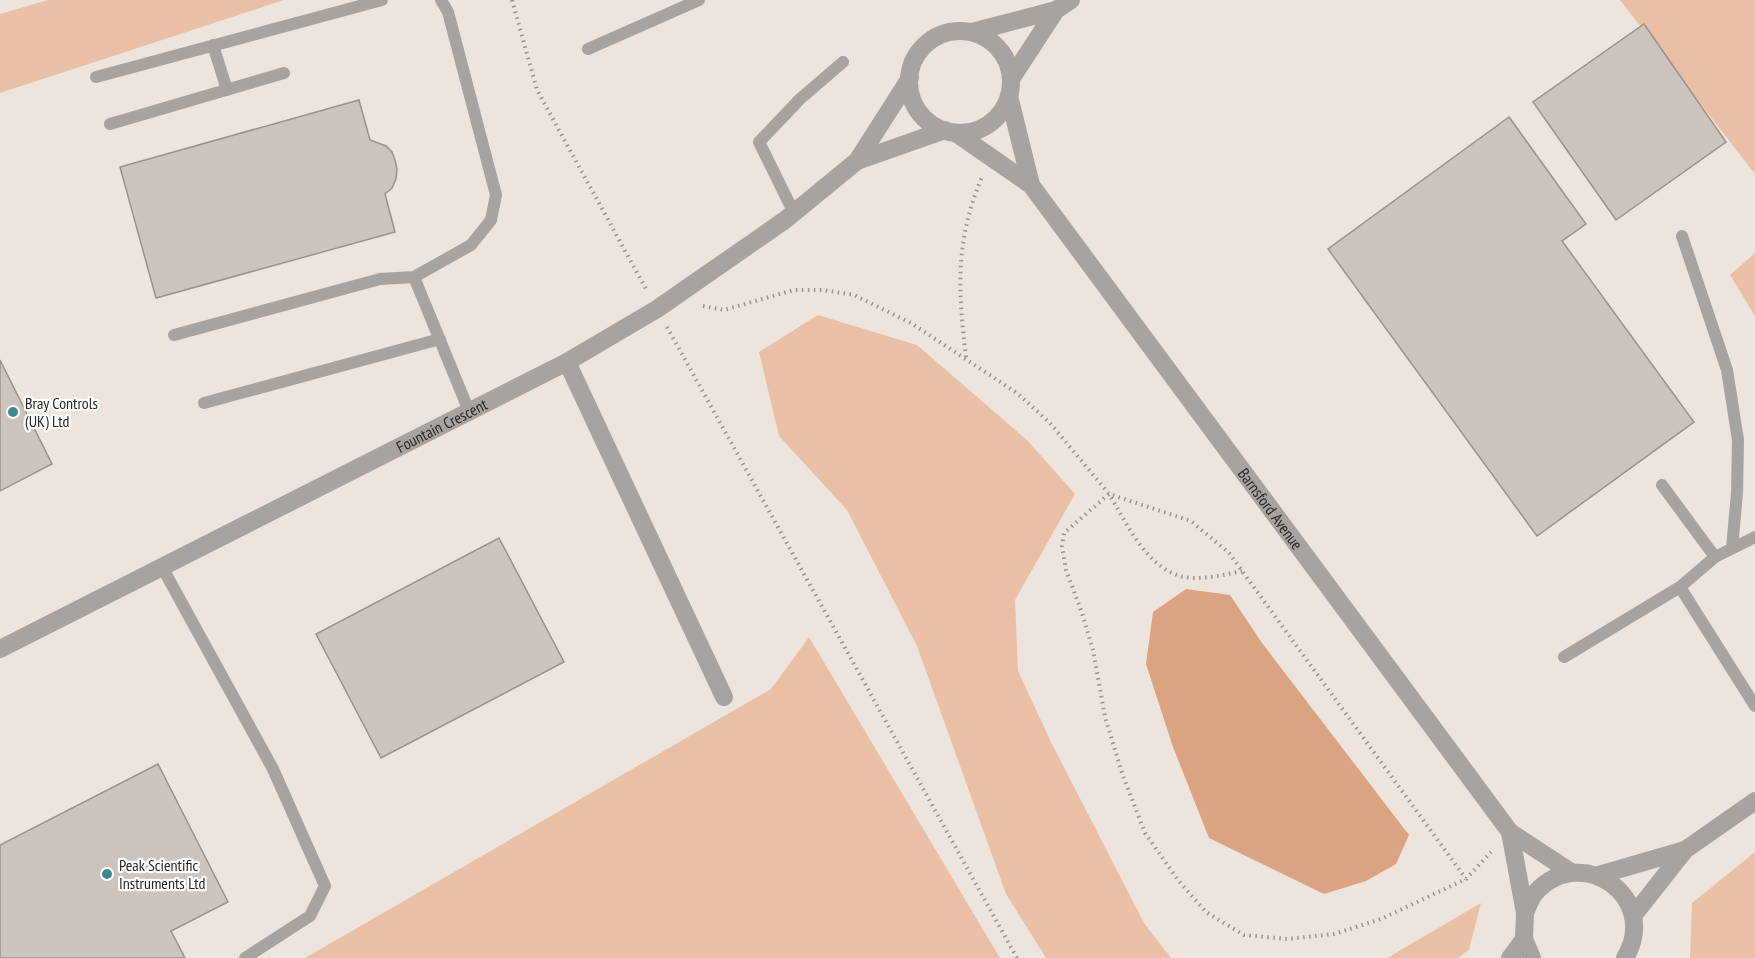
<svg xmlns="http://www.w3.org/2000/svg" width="1755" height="958" viewBox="0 0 1755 958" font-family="'PT Sans Narrow',sans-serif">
	<rect width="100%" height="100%" fill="#eee4de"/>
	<path fill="#e9c0a6" d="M 48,0 L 284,0 L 0,93 L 0,14 Z
		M 1620,0 L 1755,0 L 1755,174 Z
		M 1755,253 L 1755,316 L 1730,275 Z
		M 818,315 L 917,345 L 1028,441 L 1075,494 L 1015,600 L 1018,671 L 1052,744 L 1144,923 L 1171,958 L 1046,958 L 1006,894 L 917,646 L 847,510 L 779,436 L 759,352 Z
		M 809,637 L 1000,958 L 305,958 L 771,689 Z
		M 1755,852 L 1755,958 L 1690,958 L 1692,903 Z
		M 1481,903 L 1469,950 L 1458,958 L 1387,958 Z"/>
	<path fill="#daa483" d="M 1186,589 L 1230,595 L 1262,643 L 1409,835 L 1396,864 L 1366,881 L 1324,894 L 1209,838 L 1173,747 L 1146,664 L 1153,612 Z"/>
	<path fill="#cec4be" stroke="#9a918b" stroke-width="1.5" d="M 1644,24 L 1726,142 L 1616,220 L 1533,102 Z
		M 359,100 L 370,140 L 386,146 L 392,152 L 395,160 L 397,169 L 396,179 L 392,188 L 385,194 L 395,232 L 156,298 L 120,167 Z
		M 1509,117 L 1586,224 L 1562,241 L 1694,422 L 1537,536 L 1328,249 Z
		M 0,360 L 52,464 L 0,491 Z
		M 499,538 L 564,662 L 381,758 L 316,634 Z
		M 158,764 L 228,902 L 171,931 L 185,958 L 0,958 L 0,845 Z"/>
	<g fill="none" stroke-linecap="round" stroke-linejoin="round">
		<path stroke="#98918c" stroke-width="4" stroke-dasharray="1.5 4.5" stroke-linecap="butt" d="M 512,0 L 537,90 L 646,289
			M 703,306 L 724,310 L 794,290 L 823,290 L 854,295 L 911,323 L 1017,393 L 1050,423 L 1109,494 L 1191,521 L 1229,553 L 1466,879
			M 667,327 L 1017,958
			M 966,357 C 958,291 955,240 982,177
			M 1242,571 C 1224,575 1195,582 1177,575 C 1144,563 1126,522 1109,494 L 1064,533 L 1062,546 L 1066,570 L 1082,613 L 1093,650 L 1105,717 L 1123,776 L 1145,833 L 1178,880 L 1206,912 L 1244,935 L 1288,939 L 1334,934 L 1381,919 L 1466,879 L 1491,852"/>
		<path stroke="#a7a3a1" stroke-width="12" d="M 441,0 L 448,12 L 496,195 L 491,220 L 471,245 L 414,277 L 469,411
			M 213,45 L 227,90
			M 588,49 L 699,0
			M 96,77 L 382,0
			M 110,124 L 284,73
			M 794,213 L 759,142 L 800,99 L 843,62
			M 1682,236 L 1727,370 L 1738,440 L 1737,493 L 1732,548
			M 174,335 L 380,279 L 414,277
			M 204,403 L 440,339
			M 1662,485 L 1715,557
			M 162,567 L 273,769 L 325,886 L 310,916 L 245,958
			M 1680,587 L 1715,557 L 1755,537
			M 1564,657 L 1680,587 L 1755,706"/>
		<g stroke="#a7a3a1" stroke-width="18">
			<circle cx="960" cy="82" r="51"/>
			<path d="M 972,32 L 1056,10 L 1071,0"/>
			<path d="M 1011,79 L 1056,10"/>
			<path d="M 1009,96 L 1031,185"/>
			<path id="s1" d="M 956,133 L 1031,185 L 1510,832 L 1571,872"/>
			<path d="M 857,161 L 945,130"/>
			<path d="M 567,362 L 724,697"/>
			<path id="s2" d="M 0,649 L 567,362 L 657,309 L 785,220 L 857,161 L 910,78"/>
			<path d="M 1510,832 L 1525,913 L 1524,939 L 1532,958"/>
			<path d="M 1599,875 L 1685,850"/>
			<path d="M 1525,913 C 1528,906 1531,897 1536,892 C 1582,842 1661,898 1625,958"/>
			<path d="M 1633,916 L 1685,850 L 1755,801"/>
			<path d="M 1510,958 L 1524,939"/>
		</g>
	</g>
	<g fill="#40888f" stroke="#fff" stroke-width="2">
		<circle cx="13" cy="412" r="6"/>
		<circle cx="107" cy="874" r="6"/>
	</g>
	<g text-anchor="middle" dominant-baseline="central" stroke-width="4.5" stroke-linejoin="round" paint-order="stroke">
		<g font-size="16" fill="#2a2624" stroke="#fff" text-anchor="start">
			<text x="25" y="403">Bray Controls<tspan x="25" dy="18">(UK) Ltd</tspan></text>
			<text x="119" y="865">Peak Scientific<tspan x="119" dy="18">Instruments Ltd</tspan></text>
		</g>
		<g font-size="16" fill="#2a2624" stroke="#fff">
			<text stroke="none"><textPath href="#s2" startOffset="495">Fountain Crescent</textPath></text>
			<text stroke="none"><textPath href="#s1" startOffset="494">Barnsford Avenue</textPath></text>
		</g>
	</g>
</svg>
